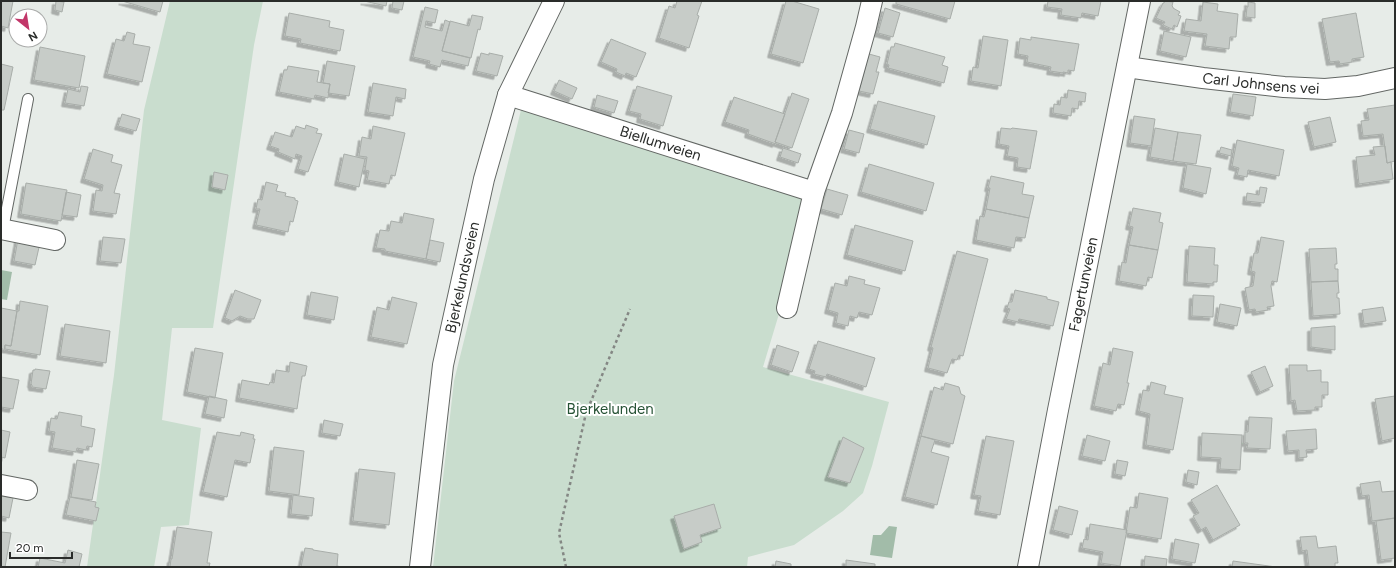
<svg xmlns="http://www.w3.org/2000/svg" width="1396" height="568" viewBox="0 0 1396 568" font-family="Figtree,sans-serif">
	<defs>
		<filter id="shadow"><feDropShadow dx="-3.5" dy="3.5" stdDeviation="0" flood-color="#0004"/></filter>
	</defs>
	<rect width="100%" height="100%" fill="#e7ece8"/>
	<path fill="#c9ddce" d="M 170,1 L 263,1 L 254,45 L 213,328 L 172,328 L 162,420 L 201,428 L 189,525 L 161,527 L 154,567 L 87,567 L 114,375 L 144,110 Z
		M 521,110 L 813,201 L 763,367 L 889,402 L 872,466 L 863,493 L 843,511 L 794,545 L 748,557 L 747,567 L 433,567 L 454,381 Z"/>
	<path fill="#a2bca9" d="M 1,270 L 12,272 L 7,300 L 1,299 Z
		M 889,526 L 897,527 L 892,558 L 870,555 L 873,535 L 881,535 Z"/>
	<path fill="#c7ccc8" stroke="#a8ada9" filter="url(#shadow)" d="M 1,1 L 13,1 L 8,28 L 1,26 Z
		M 56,1 L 64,2 L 62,12 L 55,10 Z
		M 122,1 L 163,1 L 160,12 Z
		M 364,1 L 387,1 L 386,6 Z
		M 393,1 L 404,1 L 402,10 L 392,8 Z
		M 677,1 L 702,1 L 697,15 L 699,16 L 689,48 L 659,38 L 669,6 L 675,8 Z
		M 786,1 L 792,1 L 819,9 L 803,63 L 771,54 Z
		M 896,1 L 955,1 L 950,19 L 896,4 Z
		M 1048,1 L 1101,1 L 1098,16 L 1082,13 L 1081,18 L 1061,15 L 1062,9 L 1047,7 Z
		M 1165,1 L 1173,2 L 1172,6 L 1173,7 L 1173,8 L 1180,12 L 1178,15 L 1181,16 L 1177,27 L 1174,25 L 1172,29 L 1163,25 L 1165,22 L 1156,18 L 1163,3 L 1164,3 Z
		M 1203,2 L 1218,4 L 1217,11 L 1238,14 L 1236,37 L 1230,37 L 1229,49 L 1205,46 L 1207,34 L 1184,31 L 1186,19 L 1201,21 Z
		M 1248,2 L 1255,3 L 1255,18 L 1246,17 L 1247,7 L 1248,7 Z
		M 425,7 L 438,10 L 435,23 L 426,21 L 425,27 L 442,31 L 445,20 L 450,22 L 442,51 L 470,58 L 468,66 L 442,60 L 440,67 L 429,64 L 430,61 L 413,57 Z
		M 885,8 L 900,13 L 893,37 L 878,33 Z
		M 289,13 L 330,21 L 329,27 L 344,30 L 340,51 L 300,43 L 301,39 L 285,36 Z
		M 1356,13 L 1364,57 L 1352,59 L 1352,62 L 1340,64 L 1339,61 L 1330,62 L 1322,19 Z
		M 472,15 L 483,17 L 480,30 L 478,29 L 471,58 L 442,51 L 450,21 L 469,26 Z
		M 1164,31 L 1191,37 L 1186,57 L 1160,51 Z
		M 127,32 L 135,34 L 133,44 L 150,47 L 142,82 L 107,74 L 116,39 L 124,41 Z
		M 983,36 L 1008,40 L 1001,86 L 971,81 L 973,67 L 978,68 Z
		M 1031,37 L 1079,44 L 1074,71 L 1068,70 L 1068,73 L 1063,72 L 1063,73 L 1050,71 L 1051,67 L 1027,62 L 1028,56 L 1018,54 L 1020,38 L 1031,40 Z
		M 611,39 L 646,53 L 636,77 L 626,73 L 625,76 L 616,72 L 617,69 L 601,62 Z
		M 895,43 L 945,57 L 942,65 L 948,67 L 944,83 L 888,68 L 889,65 L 887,64 L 891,47 L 894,47 Z
		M 40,47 L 85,56 L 79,88 L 34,80 Z
		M 481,53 L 489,55 L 489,53 L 503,56 L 497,76 L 476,71 Z
		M 869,54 L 880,57 L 876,72 L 879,72 L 873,94 L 859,91 Z
		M 327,61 L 355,66 L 349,96 L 328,93 L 330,84 L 323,83 Z
		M 1,64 L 13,67 L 4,110 L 1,110 Z
		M 288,66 L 319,71 L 317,82 L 330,84 L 328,98 L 315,95 L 314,99 L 279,92 L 284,70 L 287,70 Z
		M 559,80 L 577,88 L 572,99 L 554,91 Z
		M 373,83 L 406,89 L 405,99 L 396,97 L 393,116 L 368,112 Z
		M 81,86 L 88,87 L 84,106 L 65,103 L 68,89 L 80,92 Z
		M 637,86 L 672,96 L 663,126 L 640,119 L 641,114 L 629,111 Z
		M 1068,90 L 1086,93 L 1085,102 L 1079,101 L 1078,109 L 1072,108 L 1071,116 L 1053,113 L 1054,104 L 1060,105 L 1061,97 L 1067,98 Z
		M 792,93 L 809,99 L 792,148 L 775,142 Z
		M 1233,94 L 1256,97 L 1253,116 L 1230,112 Z
		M 597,95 L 618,101 L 614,113 L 594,107 Z
		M 734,97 L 785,114 L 775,142 L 776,142 L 776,144 L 748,134 L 749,130 L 725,122 Z
		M 878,101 L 935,116 L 927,145 L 870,129 Z
		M 1395,105 L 1395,161 L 1387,163 L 1383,134 L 1363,136 L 1361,121 L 1369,120 L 1367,109 Z
		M 122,114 L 140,119 L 136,131 L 118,126 Z
		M 1134,116 L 1155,119 L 1151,146 L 1130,143 Z
		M 1330,117 L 1336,142 L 1314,147 L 1308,122 Z
		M 306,125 L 318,129 L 316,133 L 322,134 L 308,172 L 298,169 L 302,156 L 296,154 L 295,159 L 278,152 L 279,149 L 270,146 L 275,132 L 292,137 L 296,126 L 305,129 Z
		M 373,126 L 405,133 L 395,176 L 391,175 L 389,184 L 367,180 L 369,171 L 365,170 L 367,157 L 359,156 L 362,137 L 371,139 Z
		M 1001,128 L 1011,129 L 1012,128 L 1037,131 L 1030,169 L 1017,167 L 1018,158 L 1007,156 L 1009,146 L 999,144 Z
		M 1155,128 L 1178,132 L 1173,161 L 1150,157 Z
		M 849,130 L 864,134 L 859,153 L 844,149 Z
		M 1178,132 L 1201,135 L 1196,164 L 1173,161 Z
		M 1237,140 L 1284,150 L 1279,176 L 1248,170 L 1247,177 L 1237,175 L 1239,168 L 1232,166 Z
		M 1385,146 L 1387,163 L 1391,162 L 1393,179 L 1359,184 L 1356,157 L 1375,155 L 1373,147 Z
		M 1221,147 L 1232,150 L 1231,156 L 1219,153 Z
		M 783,148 L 801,154 L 798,163 L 780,157 Z
		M 93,149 L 113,155 L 111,162 L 122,165 L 114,193 L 120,194 L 116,214 L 93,211 L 96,190 L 102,191 L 103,185 L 84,179 Z
		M 344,154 L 365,159 L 359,187 L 338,182 Z
		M 869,164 L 934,183 L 926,211 L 861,192 Z
		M 1187,164 L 1211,168 L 1206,194 L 1183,188 Z
		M 214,172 L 228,175 L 225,190 L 212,187 Z
		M 991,176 L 1024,183 L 1022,194 L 1034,196 L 1029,218 L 986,209 L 990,188 L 988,188 Z
		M 266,182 L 278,185 L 276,191 L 286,193 L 285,196 L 295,198 L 295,200 L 298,201 L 293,222 L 290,221 L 288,232 L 256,225 L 260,209 L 256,209 L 258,199 L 262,200 Z
		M 26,183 L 67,190 L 61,221 L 21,214 Z
		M 1260,187 L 1267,188 L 1264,203 L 1246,201 L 1247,193 L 1259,195 Z
		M 827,189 L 848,195 L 842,215 L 821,209 Z
		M 66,192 L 81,195 L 77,217 L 62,215 Z
		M 1133,208 L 1161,213 L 1159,222 L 1163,223 L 1158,250 L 1129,245 L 1133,227 L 1129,226 Z
		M 986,209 L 1029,218 L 1025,238 L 1016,237 L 1014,248 L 976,240 L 980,216 L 984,217 Z
		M 404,213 L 434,219 L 426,259 L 385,251 L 385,249 L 376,248 L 380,230 L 389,231 L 391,221 L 402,223 Z
		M 855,225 L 913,241 L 905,271 L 847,255 Z
		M 103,237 L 125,239 L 121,263 L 100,261 Z
		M 1261,237 L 1284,241 L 1277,282 L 1272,281 L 1271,286 L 1274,306 L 1267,307 L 1268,310 L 1256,312 L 1255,309 L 1249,310 L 1245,288 L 1253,286 L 1255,272 L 1251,271 L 1254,253 L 1258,253 Z
		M 18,239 L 40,243 L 35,265 L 14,261 Z
		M 430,240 L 444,243 L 440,262 L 426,259 Z
		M 1129,245 L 1158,250 L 1152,278 L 1148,277 L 1146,286 L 1119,281 L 1122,262 L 1126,263 Z
		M 1189,246 L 1215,248 L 1214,265 L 1218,265 L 1217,282 L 1213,282 L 1213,284 L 1187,282 Z
		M 1336,248 L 1337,264 L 1335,264 L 1335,269 L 1338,269 L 1338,281 L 1311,282 L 1309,249 Z
		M 957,251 L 988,259 L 963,356 L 959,355 L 957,360 L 952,359 L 947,373 L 928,368 L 933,348 L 931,347 Z
		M 849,276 L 865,280 L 864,284 L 880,288 L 872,315 L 859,312 L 857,318 L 850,316 L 848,326 L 836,323 L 838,313 L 828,310 L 835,283 L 847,286 Z
		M 1338,281 L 1339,293 L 1337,293 L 1337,298 L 1339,298 L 1340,314 L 1313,316 L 1311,282 Z
		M 235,290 L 261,300 L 254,319 L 248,319 L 240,316 L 232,321 L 225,318 Z
		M 1015,290 L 1047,297 L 1047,299 L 1059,302 L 1053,326 L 1019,319 L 1018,322 L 1006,319 L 1010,309 L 1007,308 L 1009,302 L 1012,302 Z
		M 311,292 L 338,297 L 334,320 L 307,315 Z
		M 1193,295 L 1214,296 L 1213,317 L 1192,316 Z
		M 392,297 L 417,303 L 407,344 L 371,337 L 377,307 L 389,310 Z
		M 20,301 L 48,306 L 40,355 L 5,349 L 5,345 L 11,346 L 17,311 L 19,311 Z
		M 1220,304 L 1241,308 L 1237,326 L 1217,322 Z
		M 1383,307 L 1386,321 L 1364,324 L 1362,310 Z
		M 1,308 L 17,311 L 11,346 L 5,345 L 4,351 L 1,347 Z
		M 65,324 L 110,331 L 106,363 L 60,356 Z
		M 1335,326 L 1335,350 L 1311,347 L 1311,328 Z
		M 818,341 L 875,358 L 866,387 L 827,374 L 826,377 L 814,374 L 815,371 L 809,369 Z
		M 777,345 L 799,352 L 792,372 L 771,365 Z
		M 195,348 L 223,353 L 215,398 L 187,392 Z
		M 1113,348 L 1133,352 L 1127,383 L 1129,383 L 1124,405 L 1118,404 L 1116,411 L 1094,406 L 1103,363 L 1110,365 Z
		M 290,362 L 307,366 L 305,376 L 302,376 L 297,409 L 239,398 L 242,380 L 269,385 L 270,382 L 274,383 L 276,370 L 289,372 Z
		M 1289,365 L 1307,365 L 1307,371 L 1321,370 L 1321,382 L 1328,382 L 1328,395 L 1322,395 L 1322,407 L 1315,407 L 1315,410 L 1297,411 L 1295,400 L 1291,401 Z
		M 1265,366 L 1273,386 L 1260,392 L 1251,372 Z
		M 35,369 L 50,371 L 46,389 L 32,387 L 32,385 L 31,384 L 33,370 L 35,370 Z
		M 1,377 L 19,380 L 13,409 L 1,407 Z
		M 1151,382 L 1166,386 L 1164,394 L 1183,398 L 1173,450 L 1146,445 L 1150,414 L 1139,411 L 1143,390 L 1149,391 Z
		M 945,383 L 959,387 L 961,394 L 965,396 L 953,444 L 921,436 L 934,387 L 943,390 Z
		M 209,396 L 227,400 L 224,418 L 205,414 Z
		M 1395,396 L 1395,438 L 1382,441 L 1375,399 Z
		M 59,412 L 82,416 L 81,426 L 95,429 L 92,447 L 87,446 L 86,450 L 77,448 L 76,452 L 52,448 L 55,432 L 49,431 L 51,418 L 57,419 Z
		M 1249,417 L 1272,418 L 1270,449 L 1247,448 L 1248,443 L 1245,443 L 1245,432 L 1248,432 Z
		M 324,420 L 343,424 L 340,436 L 322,433 Z
		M 1316,429 L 1317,449 L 1306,450 L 1307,457 L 1299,458 L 1299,450 L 1288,451 L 1286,431 Z
		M 1,430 L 10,432 L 5,458 L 1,457 Z
		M 217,432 L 240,436 L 241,432 L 254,435 L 253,439 L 255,439 L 250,463 L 235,460 L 227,497 L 203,492 Z
		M 1202,433 L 1242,435 L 1240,470 L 1220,469 L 1221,458 L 1201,457 Z
		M 1087,435 L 1110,441 L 1105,461 L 1082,456 Z
		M 921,436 L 935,440 L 931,452 L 949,457 L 937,505 L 905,497 Z
		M 986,436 L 1014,441 L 1000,515 L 978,511 L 981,496 L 974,495 Z
		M 843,437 L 864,448 L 850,483 L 828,477 Z
		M 274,447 L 304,451 L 299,495 L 269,491 Z
		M 77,460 L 99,464 L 92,500 L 71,497 Z
		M 1117,460 L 1128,462 L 1125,476 L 1115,474 Z
		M 359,469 L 395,473 L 389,525 L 353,521 Z
		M 1188,470 L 1199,472 L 1197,485 L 1186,482 Z
		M 1380,481 L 1382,492 L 1395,491 L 1395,518 L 1372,521 L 1369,495 L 1362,496 L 1360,484 Z
		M 1217,485 L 1240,525 L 1213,540 L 1206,527 L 1201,530 L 1193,516 L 1199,513 L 1191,500 Z
		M 1139,493 L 1168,498 L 1161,539 L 1126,533 L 1130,507 L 1137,508 Z
		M 293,495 L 314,498 L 312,516 L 291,514 Z
		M 1,496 L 13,498 L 9,518 L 1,516 Z
		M 70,497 L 96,502 L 95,507 L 99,508 L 96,521 L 66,515 Z
		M 714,504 L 721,528 L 700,535 L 702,542 L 684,549 L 674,516 Z
		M 1059,506 L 1078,511 L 1072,535 L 1053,530 Z
		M 1395,518 L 1395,558 L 1381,560 L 1376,521 Z
		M 1090,524 L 1127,530 L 1120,566 L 1101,563 L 1103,552 L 1082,548 L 1084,539 L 1088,540 Z
		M 177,527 L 212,532 L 207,563 L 210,563 L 209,567 L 170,567 L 171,559 L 172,559 Z
		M 1,532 L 11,533 L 5,567 L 1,567 Z
		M 1316,536 L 1318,548 L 1336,546 L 1338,563 L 1335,563 L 1335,567 L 1309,567 L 1307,550 L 1302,551 L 1300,537 Z
		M 1175,539 L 1199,544 L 1195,563 L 1172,559 Z
		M 305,548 L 313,549 L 313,550 L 338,554 L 337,566 L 342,567 L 301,567 Z
		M 68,550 L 82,554 L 79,567 L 38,567 L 40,558 L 65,563 Z
		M 1145,556 L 1167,559 L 1166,567 L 1144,567 Z
		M 846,560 L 875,564 L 875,567 L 846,567 Z
		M 776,561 L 791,564 L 791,567 L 775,567 Z
		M 1233,561 L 1276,567 L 1232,567 Z"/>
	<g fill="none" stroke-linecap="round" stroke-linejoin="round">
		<g stroke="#636764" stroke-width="12">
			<path id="lane" d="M 3,229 L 28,99"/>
		</g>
		<g stroke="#636764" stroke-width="22">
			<g id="street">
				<path id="s1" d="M 1127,67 L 1203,78 L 1284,87 L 1325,89 L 1358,86 L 1395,78"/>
				<path id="s2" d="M 508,95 L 814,192"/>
				<path d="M 1,229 L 55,240"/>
				<path d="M 787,308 L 814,192 L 842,113 L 866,27 L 872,1"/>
				<path d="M 1,485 L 27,490"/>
				<path id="s3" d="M 420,567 L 443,365 L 484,179 L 508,95 L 554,1"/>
				<path id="s4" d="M 1028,567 L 1058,410 L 1140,1"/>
			</g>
		</g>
		<path stroke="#848784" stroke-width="2.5" stroke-dasharray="3 3" stroke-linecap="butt" d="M 566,567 L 559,533 L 586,413 L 630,309"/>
		<use href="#lane" stroke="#fff" stroke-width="10"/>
		<use href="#street" stroke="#fff" stroke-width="20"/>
	</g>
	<g text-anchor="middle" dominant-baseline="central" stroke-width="4" stroke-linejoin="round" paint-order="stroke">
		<g font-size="15" fill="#2a2c2a" stroke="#fff">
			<text stroke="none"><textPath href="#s1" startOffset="135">Carl Johnsens vei</textPath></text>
			<text stroke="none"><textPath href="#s2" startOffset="160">Biellumveien</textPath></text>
			<text stroke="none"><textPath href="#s3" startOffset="293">Bjerkelundsveien</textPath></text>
			<text stroke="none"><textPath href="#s4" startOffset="288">Fagertunveien</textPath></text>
		</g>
		<g font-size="15" fill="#265235" stroke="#fff">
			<text x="610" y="409">Bjerkelunden</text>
		</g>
	</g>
	<rect width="1396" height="568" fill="none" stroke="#2a2c2a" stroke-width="4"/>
	<g transform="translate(28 28) rotate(150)"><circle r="19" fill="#ffffff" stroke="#aaabaa"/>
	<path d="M0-3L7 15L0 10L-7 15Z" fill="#c23669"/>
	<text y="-6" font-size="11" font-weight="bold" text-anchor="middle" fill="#2a2c2a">N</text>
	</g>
	<path d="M10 552v6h62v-6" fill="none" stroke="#2a2c2a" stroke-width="2"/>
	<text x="16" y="552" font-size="12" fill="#2a2c2a" stroke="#ffffff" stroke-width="3" paint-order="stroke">20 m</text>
</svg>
